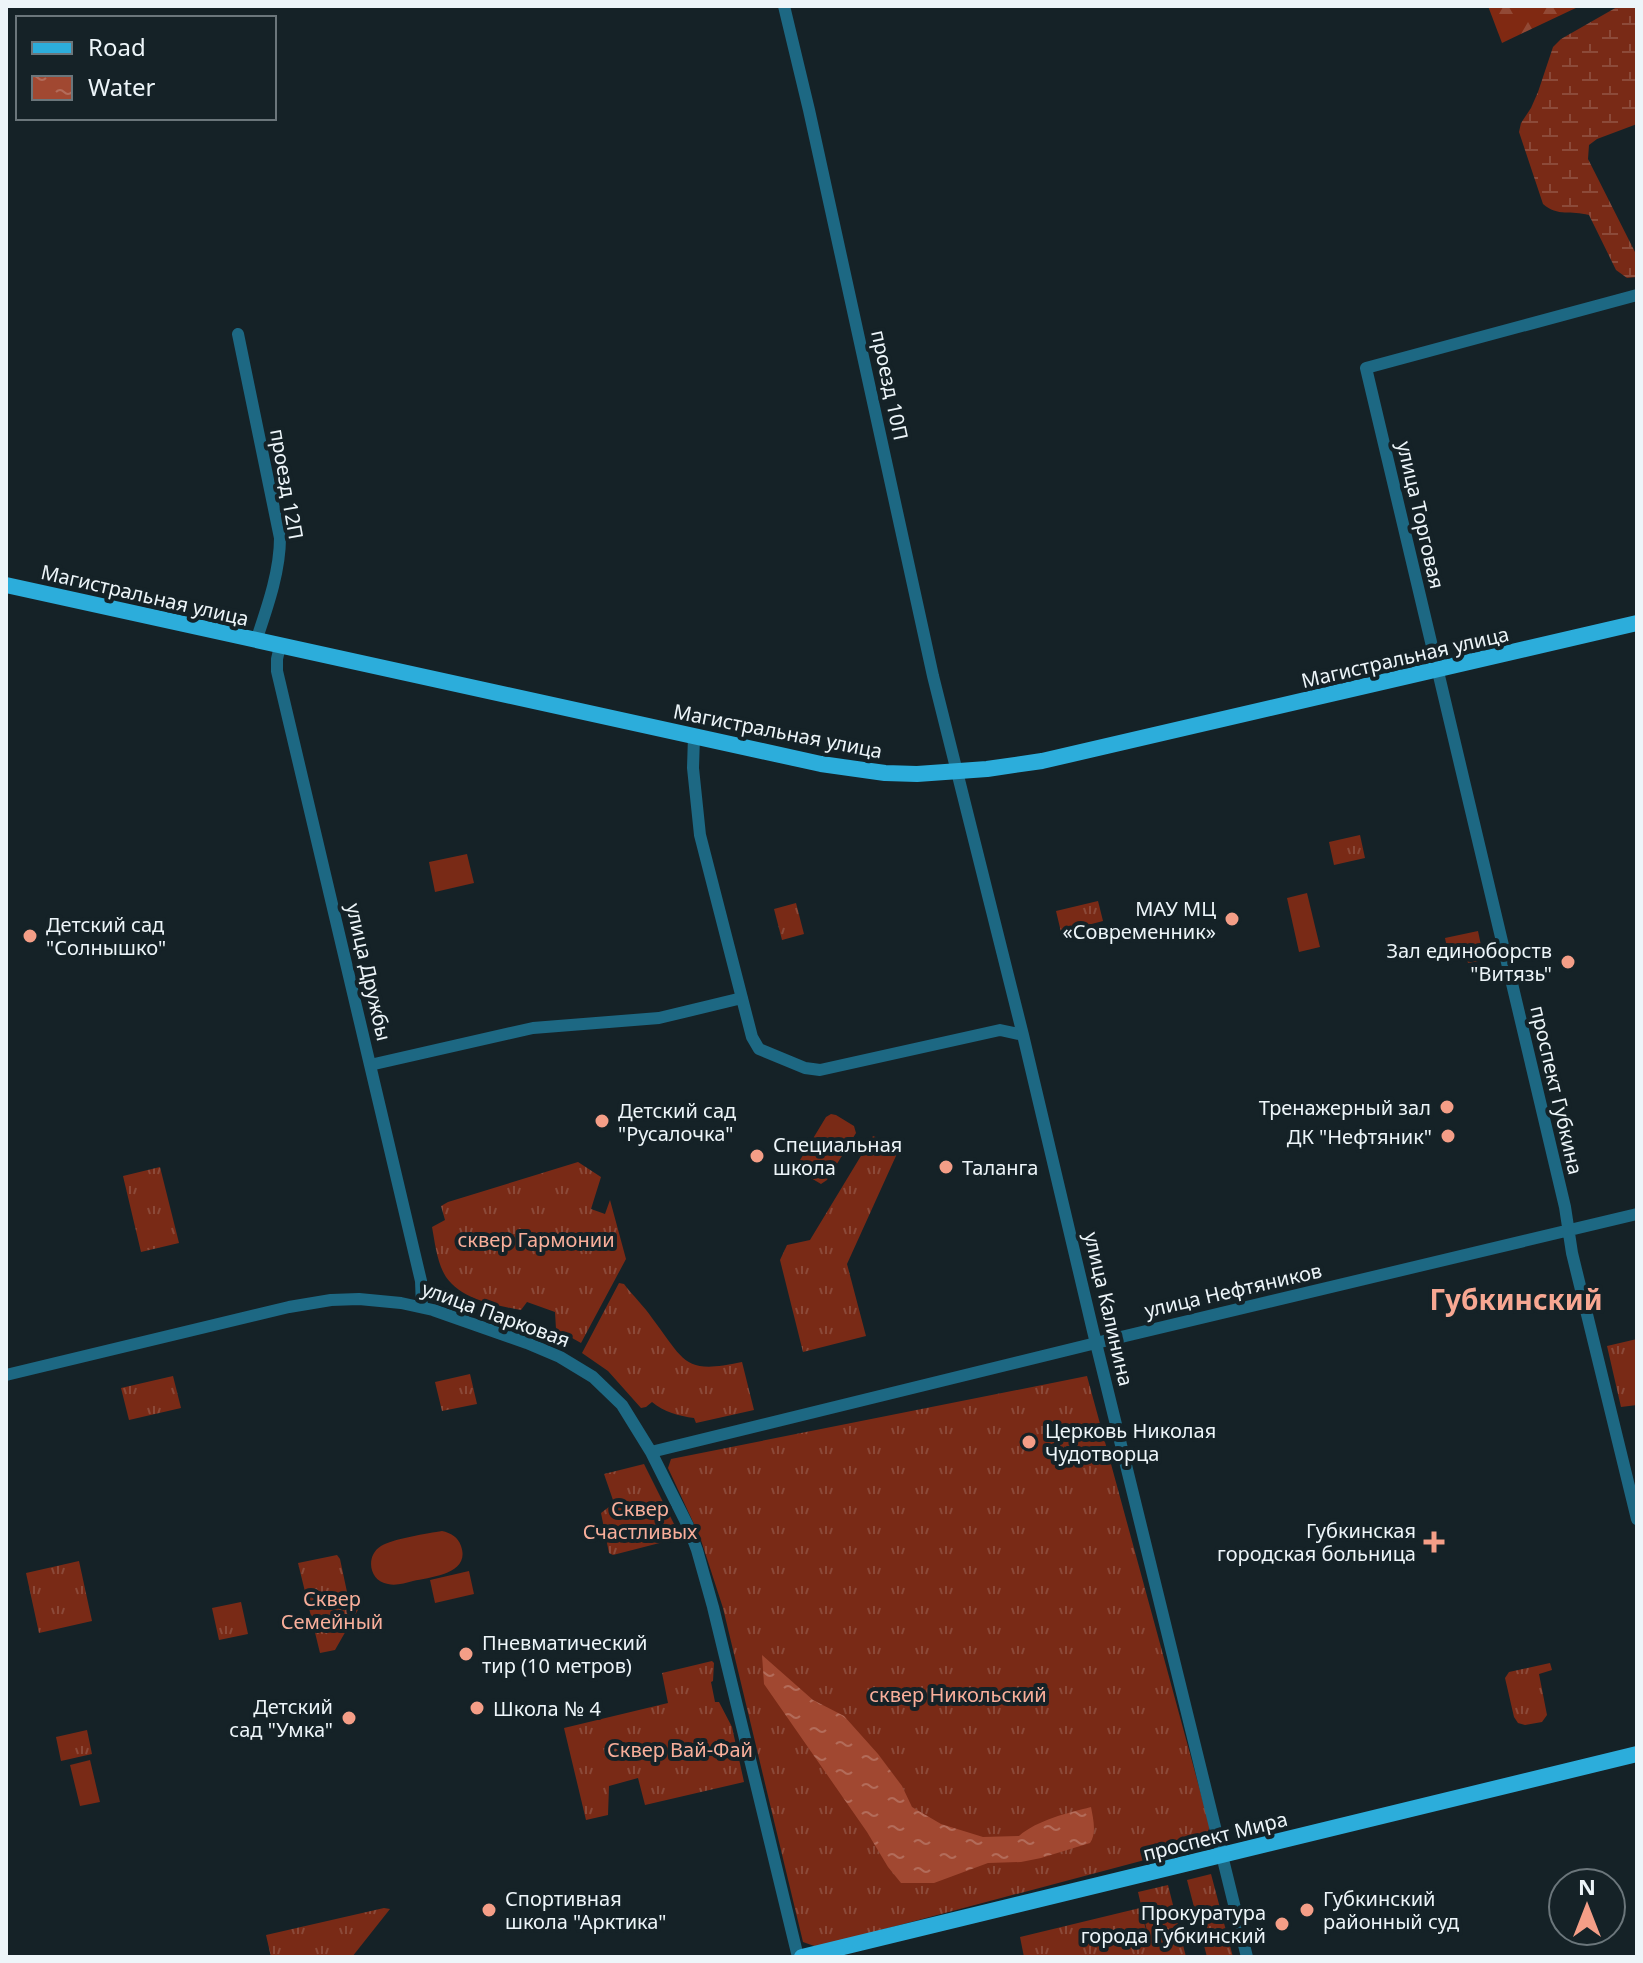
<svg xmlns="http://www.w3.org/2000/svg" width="1643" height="1963" viewBox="0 0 1643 1963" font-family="'Noto Sans',sans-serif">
	<defs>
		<pattern id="grass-tufts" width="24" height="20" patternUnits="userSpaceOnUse" patternTransform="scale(2)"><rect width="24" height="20" fill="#792a16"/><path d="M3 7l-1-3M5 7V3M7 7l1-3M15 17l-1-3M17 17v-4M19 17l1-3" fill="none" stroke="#8c4a39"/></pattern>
		<pattern id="forest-firs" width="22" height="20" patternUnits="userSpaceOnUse" patternTransform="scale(2)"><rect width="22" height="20" fill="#802912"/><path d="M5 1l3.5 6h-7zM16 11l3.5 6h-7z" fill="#924935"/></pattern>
		<pattern id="wetland-marsh" width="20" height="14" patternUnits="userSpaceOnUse" patternTransform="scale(2)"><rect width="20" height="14" fill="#792a16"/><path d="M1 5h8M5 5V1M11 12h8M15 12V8" fill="none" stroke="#8c4a39"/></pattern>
		<pattern id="water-ripples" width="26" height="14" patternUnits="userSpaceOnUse" patternTransform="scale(2)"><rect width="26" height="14" fill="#a14831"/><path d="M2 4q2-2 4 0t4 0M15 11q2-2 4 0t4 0" fill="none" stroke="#b36c5a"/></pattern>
	</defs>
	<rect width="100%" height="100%" fill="#152227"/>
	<path fill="url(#grass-tufts)" d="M 1360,835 L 1365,858 L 1334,865 L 1329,842 Z
		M 1098,901 L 1103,921 L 1061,932 L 1056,911 Z
		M 796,903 L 804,934 L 782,940 L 774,909 Z
		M 1478,931 L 1484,960 L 1468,963 L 1465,953 L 1449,957 L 1445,938 Z
		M 873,1136 L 900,1147 L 847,1264 L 866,1336 L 803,1352 L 780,1260 L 787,1245 L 810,1240 Z
		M 578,1162 L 601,1177 L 591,1209 L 605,1214 L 610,1200 L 626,1259 L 581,1343 L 556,1329 L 555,1312 L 527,1302 L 521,1310 C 495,1305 462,1300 446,1277 C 437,1263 435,1243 432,1227 L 445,1220 L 441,1206 L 448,1202 Z
		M 160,1167 L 179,1243 L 141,1252 L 123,1176 Z
		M 619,1283 L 624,1284 C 633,1296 644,1306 652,1318 C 685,1361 683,1375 742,1362 L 754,1410 L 696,1423 L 694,1418 C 679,1416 664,1412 652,1402 L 646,1407 L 641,1408 L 608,1371 L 582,1353 Z
		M 1637,1339 L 1637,1405 L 1621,1407 L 1607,1346 Z
		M 470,1374 L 477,1404 L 442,1411 L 435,1382 Z
		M 173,1376 L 181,1408 L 129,1420 L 121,1388 Z
		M 1087,1376 L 1210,1827 L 1201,1845 L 817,1947 L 803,1942 L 723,1608 L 700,1537 L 668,1468 L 671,1459 Z
		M 644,1464 L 680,1536 L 679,1538 L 613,1555 L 609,1553 L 601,1513 L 614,1503 L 604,1474 Z
		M 337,1555 L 340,1559 L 347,1592 L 356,1594 L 359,1608 L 335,1650 L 320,1653 L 298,1563 Z
		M 79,1561 L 92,1621 L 39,1633 L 26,1573 Z
		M 241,1602 L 248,1634 L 219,1640 L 212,1608 Z
		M 712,1661 L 714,1663 L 713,1681 L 711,1682 L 715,1702 L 719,1702 L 732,1727 L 744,1782 L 645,1805 L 638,1778 L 609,1786 L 608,1815 L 586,1820 L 564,1728 L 668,1703 L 662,1673 Z
		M 1550,1663 L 1552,1670 L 1539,1674 L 1547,1715 L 1542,1722 L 1525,1725 L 1518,1723 L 1514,1717 L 1505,1678 L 1509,1672 Z
		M 87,1730 L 92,1754 L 61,1761 L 56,1737 Z
		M 1211,1874 L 1233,1957 L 1207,1957 L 1187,1880 Z
		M 1168,1885 L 1186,1957 L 1024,1957 L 1020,1937 L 1140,1908 L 1150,1944 L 1138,1892 Z
		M 384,1908 L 390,1909 L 352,1957 L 271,1957 L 266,1935 Z"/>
	<path fill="url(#forest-firs)" d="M 1488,6 L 1580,6 L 1502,43 Z"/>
	<path fill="url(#wetland-marsh)" d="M 1636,6 L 1637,124 L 1597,139 L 1589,145 L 1588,159 L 1637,256 L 1637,277 L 1627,278 L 1616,270 L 1589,215 C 1571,210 1558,217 1543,204 L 1519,132 L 1521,123 L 1531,108 L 1538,92 L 1553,47 L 1561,39 L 1617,7 Z"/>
	<path fill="#792a16" d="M 467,854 L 474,883 L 435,892 L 429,862 Z
		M 1307,893 L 1320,947 L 1299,952 L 1287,898 Z
		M 831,1114 L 836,1115 L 854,1126 L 856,1133 L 827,1180 L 821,1184 L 799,1171 L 797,1165 L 826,1117 Z
		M 442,1531 C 451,1533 458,1537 461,1546 C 471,1574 431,1577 413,1581 C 405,1583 396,1586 388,1584 C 369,1581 365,1556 381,1546 C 392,1539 429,1533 442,1531 Z
		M 469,1571 L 474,1594 L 435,1603 L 430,1580 Z
		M 90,1760 L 100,1802 L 80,1806 L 70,1765 Z"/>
	<path fill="url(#water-ripples)" d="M 762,1655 L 813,1700 L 844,1716 L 878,1754 L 902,1786 L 912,1807 L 941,1824 L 983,1837 L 1019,1836 C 1037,1820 1068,1813 1091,1807 C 1093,1818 1097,1833 1090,1843 L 1041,1858 L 1021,1862 L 988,1863 L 934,1883 L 901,1883 L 888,1867 L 867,1832 L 764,1684 Z"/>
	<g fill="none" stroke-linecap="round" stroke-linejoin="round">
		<path stroke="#1d6883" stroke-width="12" d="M 784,6 L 809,110 L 933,676 L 1023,1035 L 1093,1331 L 1247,1957
			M 1637,295 L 1366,368 L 1565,1207 L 1572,1253 L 1637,1519
			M 238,334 L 280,538 C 280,572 267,608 256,641
			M 280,646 L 277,659 L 277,671 L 421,1281 L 422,1307
			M 694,736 L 693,768 L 700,835 L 752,1037 L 759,1049 L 805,1068 L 820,1070 L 1000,1030 L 1023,1035
			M 370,1065 L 533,1028 L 659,1018 L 742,998
			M 6,1375 L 289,1307 L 331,1300 L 359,1299 L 401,1303 L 433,1310 L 527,1343 L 560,1357 L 593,1377 L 622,1405 L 651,1452 L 688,1526 L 697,1550 L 713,1607 L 798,1957
			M 651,1452 L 1096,1343 L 1637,1214"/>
		<path stroke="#2caddb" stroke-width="16" d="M 6,585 L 821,764 L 885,773 L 917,774 L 987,769 L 1042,761 L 1637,623
			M 802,1957 L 1637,1754"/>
	</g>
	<g fill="#f49e87" stroke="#152227" stroke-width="3">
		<circle cx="1232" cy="919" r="8"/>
		<circle cx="30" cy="936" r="8"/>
		<circle cx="1568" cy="962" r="8"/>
		<circle cx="1447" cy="1107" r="8"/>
		<circle cx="602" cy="1121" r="8"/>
		<circle cx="1448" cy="1136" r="8"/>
		<circle cx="757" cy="1156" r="8"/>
		<circle cx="946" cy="1167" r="8"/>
		<circle cx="1029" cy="1442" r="8"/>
		<path d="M1430 1530h8v8h8v8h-8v8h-8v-8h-8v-8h8z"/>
		<circle cx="466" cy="1654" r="8"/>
		<circle cx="477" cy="1708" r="8"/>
		<circle cx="349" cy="1718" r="8"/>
		<circle cx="489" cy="1910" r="8"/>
		<circle cx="1307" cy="1910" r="8"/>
		<circle cx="1282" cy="1924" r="8"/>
	</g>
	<g text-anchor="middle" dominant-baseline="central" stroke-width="8" stroke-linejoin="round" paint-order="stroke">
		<g font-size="20" fill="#edf5f9" stroke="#152227">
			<text transform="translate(890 385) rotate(78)">проезд 10П</text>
			<text transform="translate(287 484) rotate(80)">проезд 12П</text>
			<text transform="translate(1421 515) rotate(77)">улица Торговая</text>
			<text transform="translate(145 595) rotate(13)">Магистральная улица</text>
			<text transform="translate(1405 657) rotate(-13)">Магистральная улица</text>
			<text transform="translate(778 731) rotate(11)">Магистральная улица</text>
			<text transform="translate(369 972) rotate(77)">улица Дружбы</text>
			<text transform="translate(1557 1090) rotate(77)">проспект Губкина</text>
			<text transform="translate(1233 1290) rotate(-13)">улица Нефтяников</text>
			<text transform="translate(1109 1309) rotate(77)">улица Калинина</text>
			<text transform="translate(496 1314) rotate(20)">улица Парковая</text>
			<text transform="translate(1215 1836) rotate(-14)">проспект Мира</text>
		</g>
		<g font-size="20" fill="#edf5f9" stroke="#152227" text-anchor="start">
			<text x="1216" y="908" text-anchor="end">МАУ МЦ<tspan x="1216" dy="23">«Современник»</tspan></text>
			<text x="46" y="924">Детский сад<tspan x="46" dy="23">"Солнышко"</tspan></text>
			<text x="1552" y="950" text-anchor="end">Зал единоборств<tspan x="1552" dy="23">"Витязь"</tspan></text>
			<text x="1431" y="1107" text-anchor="end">Тренажерный зал</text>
			<text x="618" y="1110">Детский сад<tspan x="618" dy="23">"Русалочка"</tspan></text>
			<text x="1432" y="1136" text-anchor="end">ДК "Нефтяник"</text>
			<text x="773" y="1144">Специальная<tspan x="773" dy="23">школа</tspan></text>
			<text x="962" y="1167">Таланга</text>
			<text x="1045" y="1430">Церковь Николая<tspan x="1045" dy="23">Чудотворца</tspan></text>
			<text x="1416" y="1530" text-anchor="end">Губкинская<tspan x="1416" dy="23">городская больница</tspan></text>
			<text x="482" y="1642">Пневматический<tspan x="482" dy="23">тир (10 метров)</tspan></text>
			<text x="333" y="1706" text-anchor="end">Детский<tspan x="333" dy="23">сад "Умка"</tspan></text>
			<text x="493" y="1708">Школа № 4</text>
			<text x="505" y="1898">Спортивная<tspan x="505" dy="23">школа "Арктика"</tspan></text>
			<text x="1323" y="1898">Губкинский<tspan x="1323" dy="23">районный суд</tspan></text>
			<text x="1266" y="1912" text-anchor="end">Прокуратура<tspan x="1266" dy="23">города Губкинский</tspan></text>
		</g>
		<g font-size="20" fill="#f9af9b" stroke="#152227">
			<text x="536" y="1239">сквер Гармонии</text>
			<text x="640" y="1508">Сквер<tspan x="640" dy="23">Счастливых</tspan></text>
			<text x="332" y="1598">Сквер<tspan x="332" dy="23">Семейный</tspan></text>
			<text x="958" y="1694">сквер Никольский</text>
			<text x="680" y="1749">Сквер Вай-Фай</text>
		</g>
		<g font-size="28" font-weight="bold" fill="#f7a792" stroke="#152227">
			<text x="1516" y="1299">Губкинский</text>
		</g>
	</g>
	<rect width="1643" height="1963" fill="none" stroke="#edf5f9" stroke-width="16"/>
	<rect x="16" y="16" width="260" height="104" fill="#152227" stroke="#6b767b" stroke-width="2"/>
	<rect x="32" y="42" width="40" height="12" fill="#2caddb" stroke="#6b767b" stroke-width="2"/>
	<text x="88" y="56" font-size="24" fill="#edf5f9">Road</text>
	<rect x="32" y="76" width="40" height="24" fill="url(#water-ripples)" stroke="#6b767b" stroke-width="2"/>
	<text x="88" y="96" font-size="24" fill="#edf5f9">Water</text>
	<g transform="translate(1587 1907)"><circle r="38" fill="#152227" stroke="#6b767b" stroke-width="2"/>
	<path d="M0-6L14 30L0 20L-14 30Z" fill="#f49e87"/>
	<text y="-12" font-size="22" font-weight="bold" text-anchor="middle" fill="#edf5f9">N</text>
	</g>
</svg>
